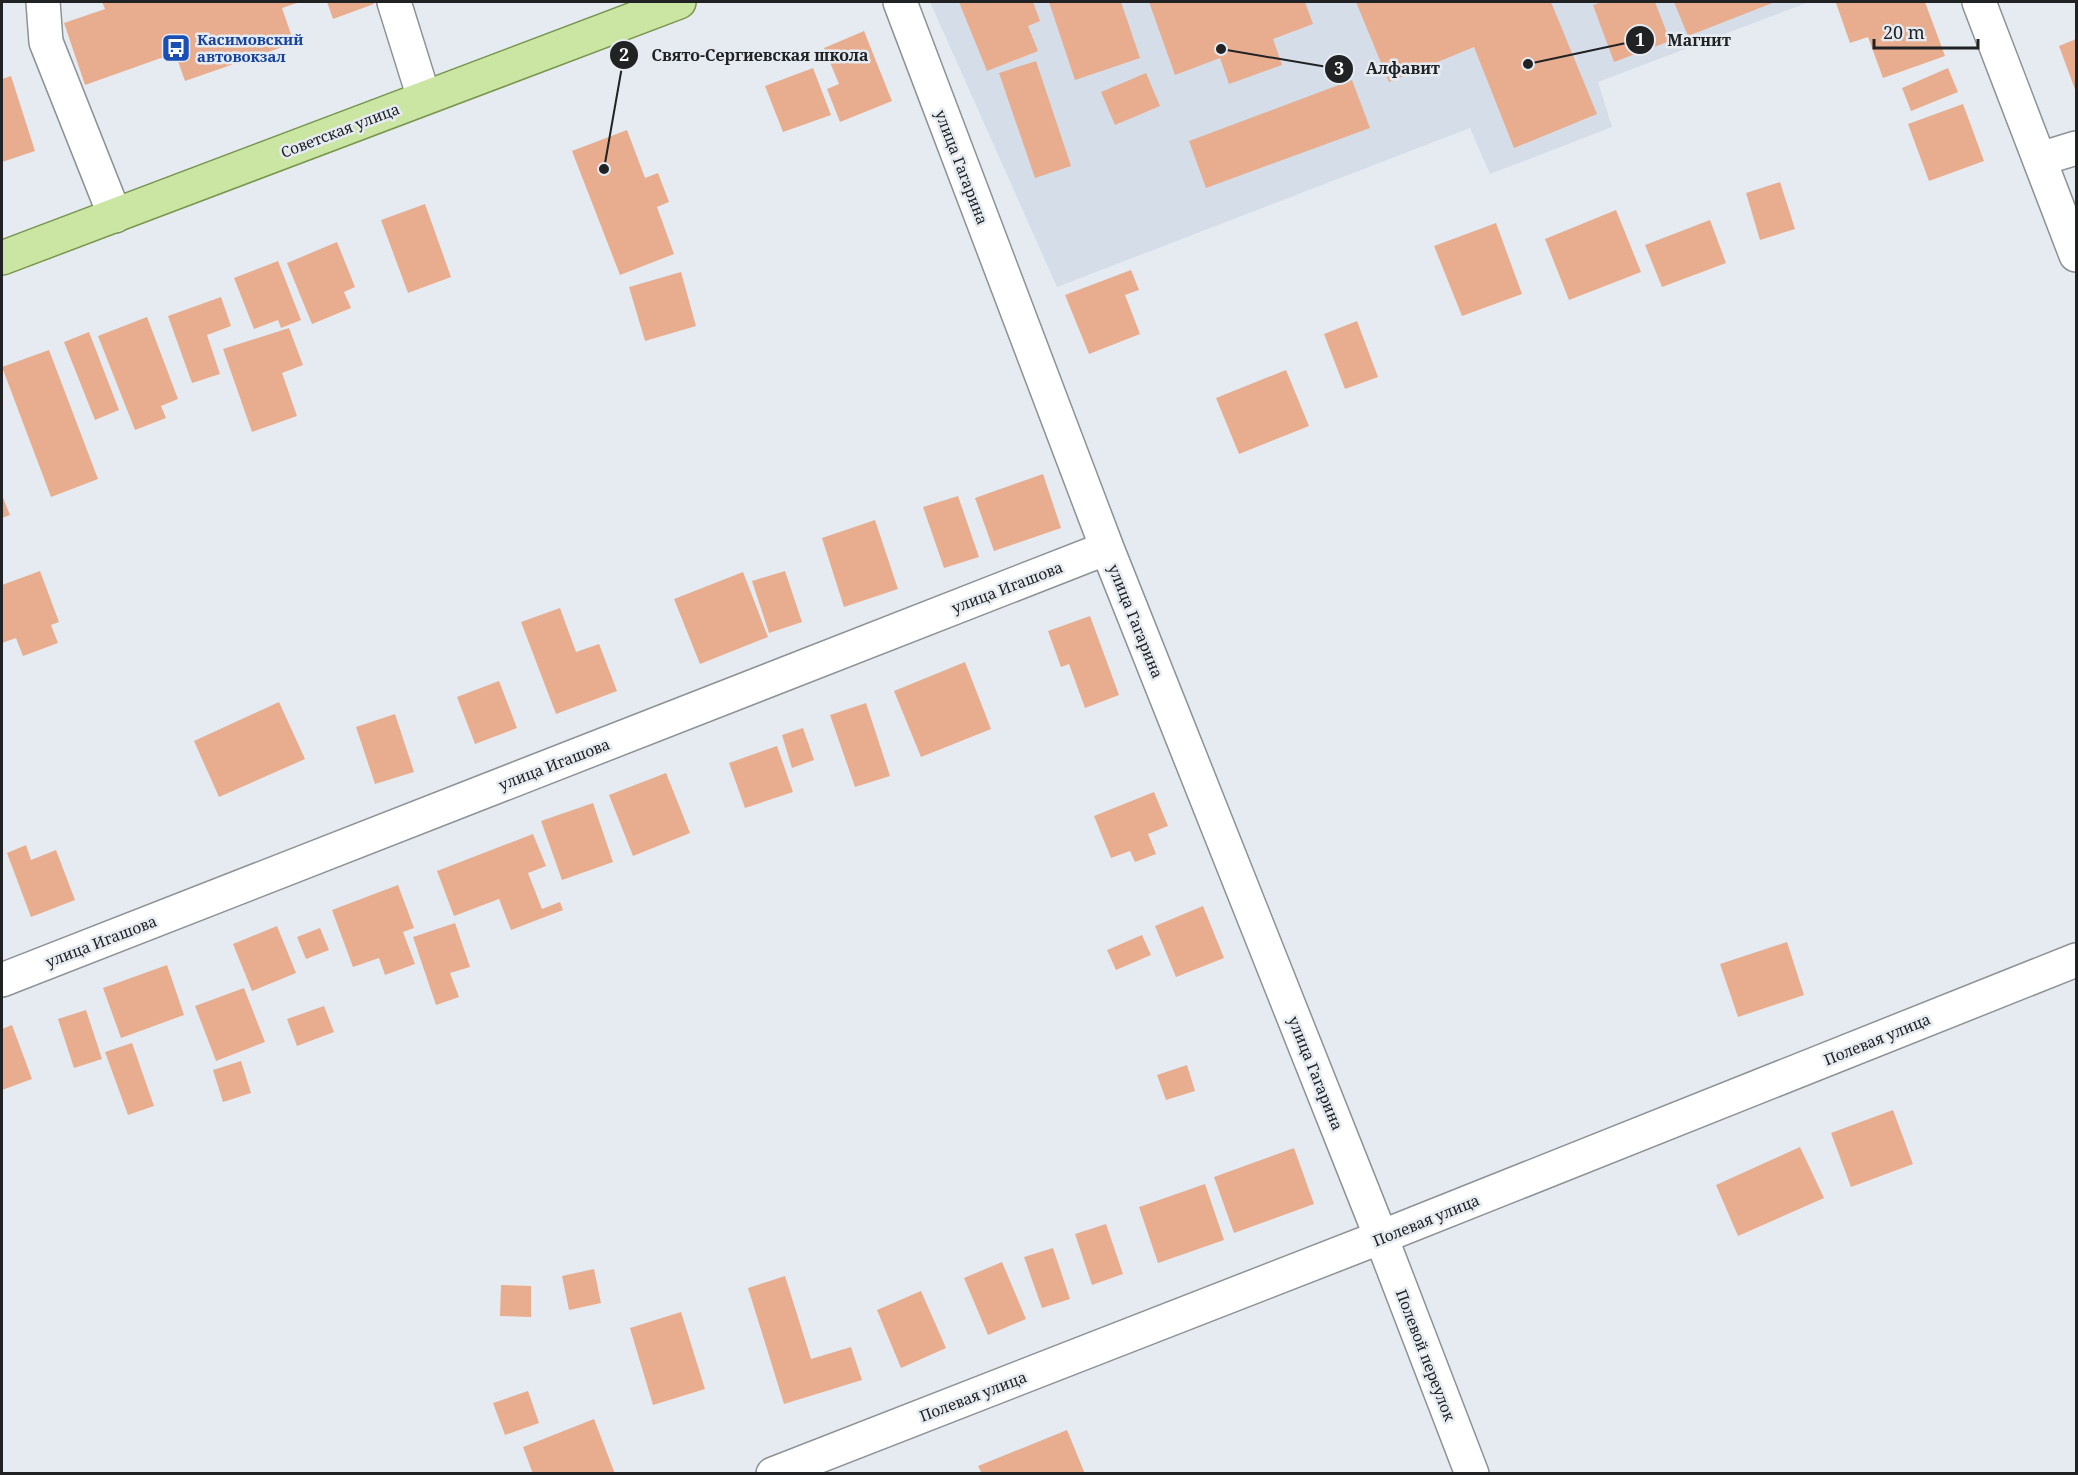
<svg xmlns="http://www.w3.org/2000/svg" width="2078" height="1475" viewBox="0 0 2078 1475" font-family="'Noto Serif',serif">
	<rect width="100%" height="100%" fill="#e6ebf1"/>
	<path fill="#d4dde8" d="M 930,2 L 1809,2 L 1598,82 L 1612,127 L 1490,174 L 1470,128 L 1057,287 Z"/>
	<path fill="#e8ad8f" d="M 102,2 L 300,2 L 282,8 L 294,43 L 185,81 L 175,53 L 85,85 L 64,23 L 105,9 Z
		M 327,2 L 373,2 L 374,4 L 333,19 Z
		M 959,2 L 1033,2 L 1040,21 L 1028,26 L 1038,51 L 987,71 Z
		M 1049,2 L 1121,2 L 1140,58 L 1075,80 Z
		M 1149,2 L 1305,2 L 1313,24 L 1273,39 L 1282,65 L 1229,84 L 1220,58 L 1175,75 Z
		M 1356,2 L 1551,2 L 1597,114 L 1514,148 L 1474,47 L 1389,82 Z
		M 1603,2 L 1655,2 L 1670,41 L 1614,62 L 1593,5 Z
		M 1674,2 L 1775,2 L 1688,36 Z
		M 1840,2 L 1925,2 L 1945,56 L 1883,78 L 1868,37 L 1850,43 L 1836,3 Z
		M 864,31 L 892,101 L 840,122 L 827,89 L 839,84 L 824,48 Z
		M 2076,39 L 2076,92 L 2059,46 Z
		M 1036,61 L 1071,166 L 1035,178 L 999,73 Z
		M 813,68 L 831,115 L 783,132 L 765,86 Z
		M 1948,68 L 1958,92 L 1911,111 L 1902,88 Z
		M 1146,73 L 1160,106 L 1115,125 L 1101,92 Z
		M 11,76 L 35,151 L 2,162 L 2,79 Z
		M 1352,80 L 1370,128 L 1206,188 L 1189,141 Z
		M 1963,104 L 1984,161 L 1929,181 L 1908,124 Z
		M 627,130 L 645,178 L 658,173 L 669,202 L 657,207 L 674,254 L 620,275 L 572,151 Z
		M 1780,182 L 1795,229 L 1760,240 L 1746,193 Z
		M 425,204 L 451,277 L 408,293 L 381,220 Z
		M 1616,210 L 1641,272 L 1569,300 L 1545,239 Z
		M 1710,220 L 1726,263 L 1662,287 L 1645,245 Z
		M 1496,223 L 1522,294 L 1462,316 L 1434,246 Z
		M 337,242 L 355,287 L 344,292 L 351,308 L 312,324 L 287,263 Z
		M 278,261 L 301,320 L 281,328 L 278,320 L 254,329 L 234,278 Z
		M 1131,270 L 1139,290 L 1125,295 L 1140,334 L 1089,354 L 1065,295 Z
		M 681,272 L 696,326 L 645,341 L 629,287 Z
		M 221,297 L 231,326 L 207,335 L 220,374 L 192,383 L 168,316 Z
		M 147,317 L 178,399 L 161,406 L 166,418 L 135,430 L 98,336 Z
		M 1357,321 L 1378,377 L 1345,389 L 1324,334 Z
		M 289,328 L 303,365 L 282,373 L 297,416 L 252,432 L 223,349 Z
		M 89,332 L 119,410 L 95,420 L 64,342 Z
		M 49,350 L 98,479 L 51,497 L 2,367 Z
		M 1286,370 L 1309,426 L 1239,454 L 1216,398 Z
		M 1043,474 L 1061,528 L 994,551 L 975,498 Z
		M 2,495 L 10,515 L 2,518 Z
		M 958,496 L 979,557 L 944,568 L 923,507 Z
		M 875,520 L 898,589 L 844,607 L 822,538 Z
		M 40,571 L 59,622 L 51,625 L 58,643 L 23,656 L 16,638 L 2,643 L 2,585 Z
		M 785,571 L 802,622 L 769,633 L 752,581 Z
		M 743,572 L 768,637 L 700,664 L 674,599 Z
		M 560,608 L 576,652 L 599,644 L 617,691 L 556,714 L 521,622 Z
		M 1090,616 L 1119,695 L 1085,708 L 1069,664 L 1061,667 L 1048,631 Z
		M 965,662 L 991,729 L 921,757 L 894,691 Z
		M 499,681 L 517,728 L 475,744 L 457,697 Z
		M 279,702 L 305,759 L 219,797 L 194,741 Z
		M 866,703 L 890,776 L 855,787 L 830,715 Z
		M 395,714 L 414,772 L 375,784 L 356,727 Z
		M 803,728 L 814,760 L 792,768 L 782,735 Z
		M 777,746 L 793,792 L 745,808 L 729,763 Z
		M 666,773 L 690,833 L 633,856 L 609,795 Z
		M 1154,792 L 1168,826 L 1148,834 L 1156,854 L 1135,862 L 1130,851 L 1111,858 L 1094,816 Z
		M 593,803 L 613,862 L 562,880 L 541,821 Z
		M 533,834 L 546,866 L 528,873 L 542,909 L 560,902 L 563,910 L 511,930 L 499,899 L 454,916 L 437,871 Z
		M 26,845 L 31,860 L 56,850 L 75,900 L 31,917 L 7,853 Z
		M 398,885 L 414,928 L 403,932 L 415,964 L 385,975 L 379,958 L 353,967 L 332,910 Z
		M 1203,906 L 1224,958 L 1176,977 L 1155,926 Z
		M 455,923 L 470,967 L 450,973 L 459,997 L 436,1005 L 413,937 Z
		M 277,926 L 296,973 L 252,991 L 233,944 Z
		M 320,928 L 329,950 L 306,959 L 297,937 Z
		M 1142,935 L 1151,955 L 1116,970 L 1107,950 Z
		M 1787,942 L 1804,995 L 1738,1017 L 1720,964 Z
		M 167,965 L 184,1015 L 121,1038 L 103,988 Z
		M 244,988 L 265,1042 L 216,1061 L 195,1006 Z
		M 324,1006 L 334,1032 L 297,1046 L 287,1019 Z
		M 86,1010 L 102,1059 L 74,1068 L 58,1019 Z
		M 12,1025 L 32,1079 L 2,1090 L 2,1029 Z
		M 132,1043 L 154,1106 L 128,1115 L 105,1052 Z
		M 241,1061 L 251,1093 L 223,1102 L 213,1070 Z
		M 1187,1065 L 1195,1091 L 1166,1100 L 1157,1075 Z
		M 1893,1110 L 1913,1164 L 1851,1187 L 1831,1133 Z
		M 1800,1147 L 1824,1198 L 1738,1236 L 1716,1185 Z
		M 1294,1148 L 1314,1204 L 1234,1233 L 1214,1177 Z
		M 1205,1184 L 1224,1240 L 1158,1263 L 1139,1207 Z
		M 1106,1224 L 1123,1274 L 1092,1285 L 1075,1234 Z
		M 1053,1248 L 1070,1299 L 1042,1308 L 1024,1257 Z
		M 1002,1262 L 1026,1319 L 988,1335 L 964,1278 Z
		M 594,1269 L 601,1303 L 569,1310 L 562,1276 Z
		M 785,1276 L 811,1359 L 851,1347 L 862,1380 L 784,1404 L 748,1288 Z
		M 501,1285 L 531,1286 L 531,1317 L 500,1316 Z
		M 921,1291 L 946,1348 L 901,1368 L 877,1310 Z
		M 681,1312 L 705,1389 L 653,1405 L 630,1328 Z
		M 528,1391 L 539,1423 L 505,1435 L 493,1403 Z
		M 594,1419 L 615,1474 L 533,1474 L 523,1447 Z
		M 1067,1430 L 1085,1474 L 982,1474 L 978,1466 Z"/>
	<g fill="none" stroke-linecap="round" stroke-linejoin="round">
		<g stroke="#8d9297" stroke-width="36">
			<path id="minor" d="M 43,2 L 46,42 L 115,216
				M 394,2 L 424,98
				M 900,2 L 1107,548 L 1381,1237 L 1472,1474
				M 1979,2 L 2076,255
				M 2040,159 L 2076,148
				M 2,980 L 1107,548
				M 773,1474 L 1381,1237 L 2076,960"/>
		</g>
		<g stroke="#78954e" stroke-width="36">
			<path id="major" d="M 2,258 L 679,2"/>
		</g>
		<use href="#minor" stroke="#fff" stroke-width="33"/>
		<use href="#major" stroke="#cbe5a3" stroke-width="33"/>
	</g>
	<defs>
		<g id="bus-square" transform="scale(1.5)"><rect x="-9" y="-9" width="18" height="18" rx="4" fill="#1a4fb4" stroke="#e6ebf1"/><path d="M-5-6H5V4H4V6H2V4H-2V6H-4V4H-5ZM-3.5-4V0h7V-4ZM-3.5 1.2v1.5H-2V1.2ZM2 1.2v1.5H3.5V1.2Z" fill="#fff"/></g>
	</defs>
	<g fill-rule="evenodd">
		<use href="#bus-square" x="176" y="48"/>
	</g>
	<g text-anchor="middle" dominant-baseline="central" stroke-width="5" stroke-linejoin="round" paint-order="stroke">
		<g font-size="15" font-weight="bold" fill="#164399" stroke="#e6ebf1" text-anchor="start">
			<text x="197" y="39">Касимовский<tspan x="197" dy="17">автовокзал</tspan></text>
		</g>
		<g font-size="15" fill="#202224" stroke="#e6ebf1">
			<text transform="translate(340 130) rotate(-21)">Советская улица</text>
			<text transform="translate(962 167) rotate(69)">улица Гагарина</text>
			<text transform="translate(1007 587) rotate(-21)">улица Игашова</text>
			<text transform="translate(1136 621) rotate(68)">улица Гагарина</text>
			<text transform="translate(554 764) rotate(-21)">улица Игашова</text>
			<text transform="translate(101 941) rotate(-21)">улица Игашова</text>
			<text transform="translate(1877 1039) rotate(-22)">Полевая улица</text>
			<text transform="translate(1316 1073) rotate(68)">улица Гагарина</text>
			<text transform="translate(1426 1220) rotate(-22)">Полевая улица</text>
			<text transform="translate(1426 1355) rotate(69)">Полевой переулок</text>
			<text transform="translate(973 1396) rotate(-21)">Полевая улица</text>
		</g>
	</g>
	<path fill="none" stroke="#202224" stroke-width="2" d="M1528 64L1640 40M604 169L624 55M1221 49L1339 69"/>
	<g fill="#202224" stroke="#e6ebf1" stroke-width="2">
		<circle cx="1528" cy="64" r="6"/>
		<circle cx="604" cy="169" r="6"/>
		<circle cx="1221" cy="49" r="6"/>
		<circle cx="1640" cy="40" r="15"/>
		<circle cx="624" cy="55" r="15"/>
		<circle cx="1339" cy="69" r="15"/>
	</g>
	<g font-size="18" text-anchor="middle" font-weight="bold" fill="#fff">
		<text x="1640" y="46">1</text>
		<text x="624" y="61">2</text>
		<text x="1339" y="75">3</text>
	</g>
	<g font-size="16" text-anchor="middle" font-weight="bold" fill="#202224" stroke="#e6ebf1" stroke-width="5" stroke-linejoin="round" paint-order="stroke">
		<text x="1699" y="46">Магнит</text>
		<text x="760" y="61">Свято-Сергиевская школа</text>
		<text x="1403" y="74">Алфавит</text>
	</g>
	<rect width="2078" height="1475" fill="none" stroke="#202224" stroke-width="6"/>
	<path d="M1874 39v9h104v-9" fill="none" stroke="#202224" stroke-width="3"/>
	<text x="1883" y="39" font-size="18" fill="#202224" stroke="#e6ebf1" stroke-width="4.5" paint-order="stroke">20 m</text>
</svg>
